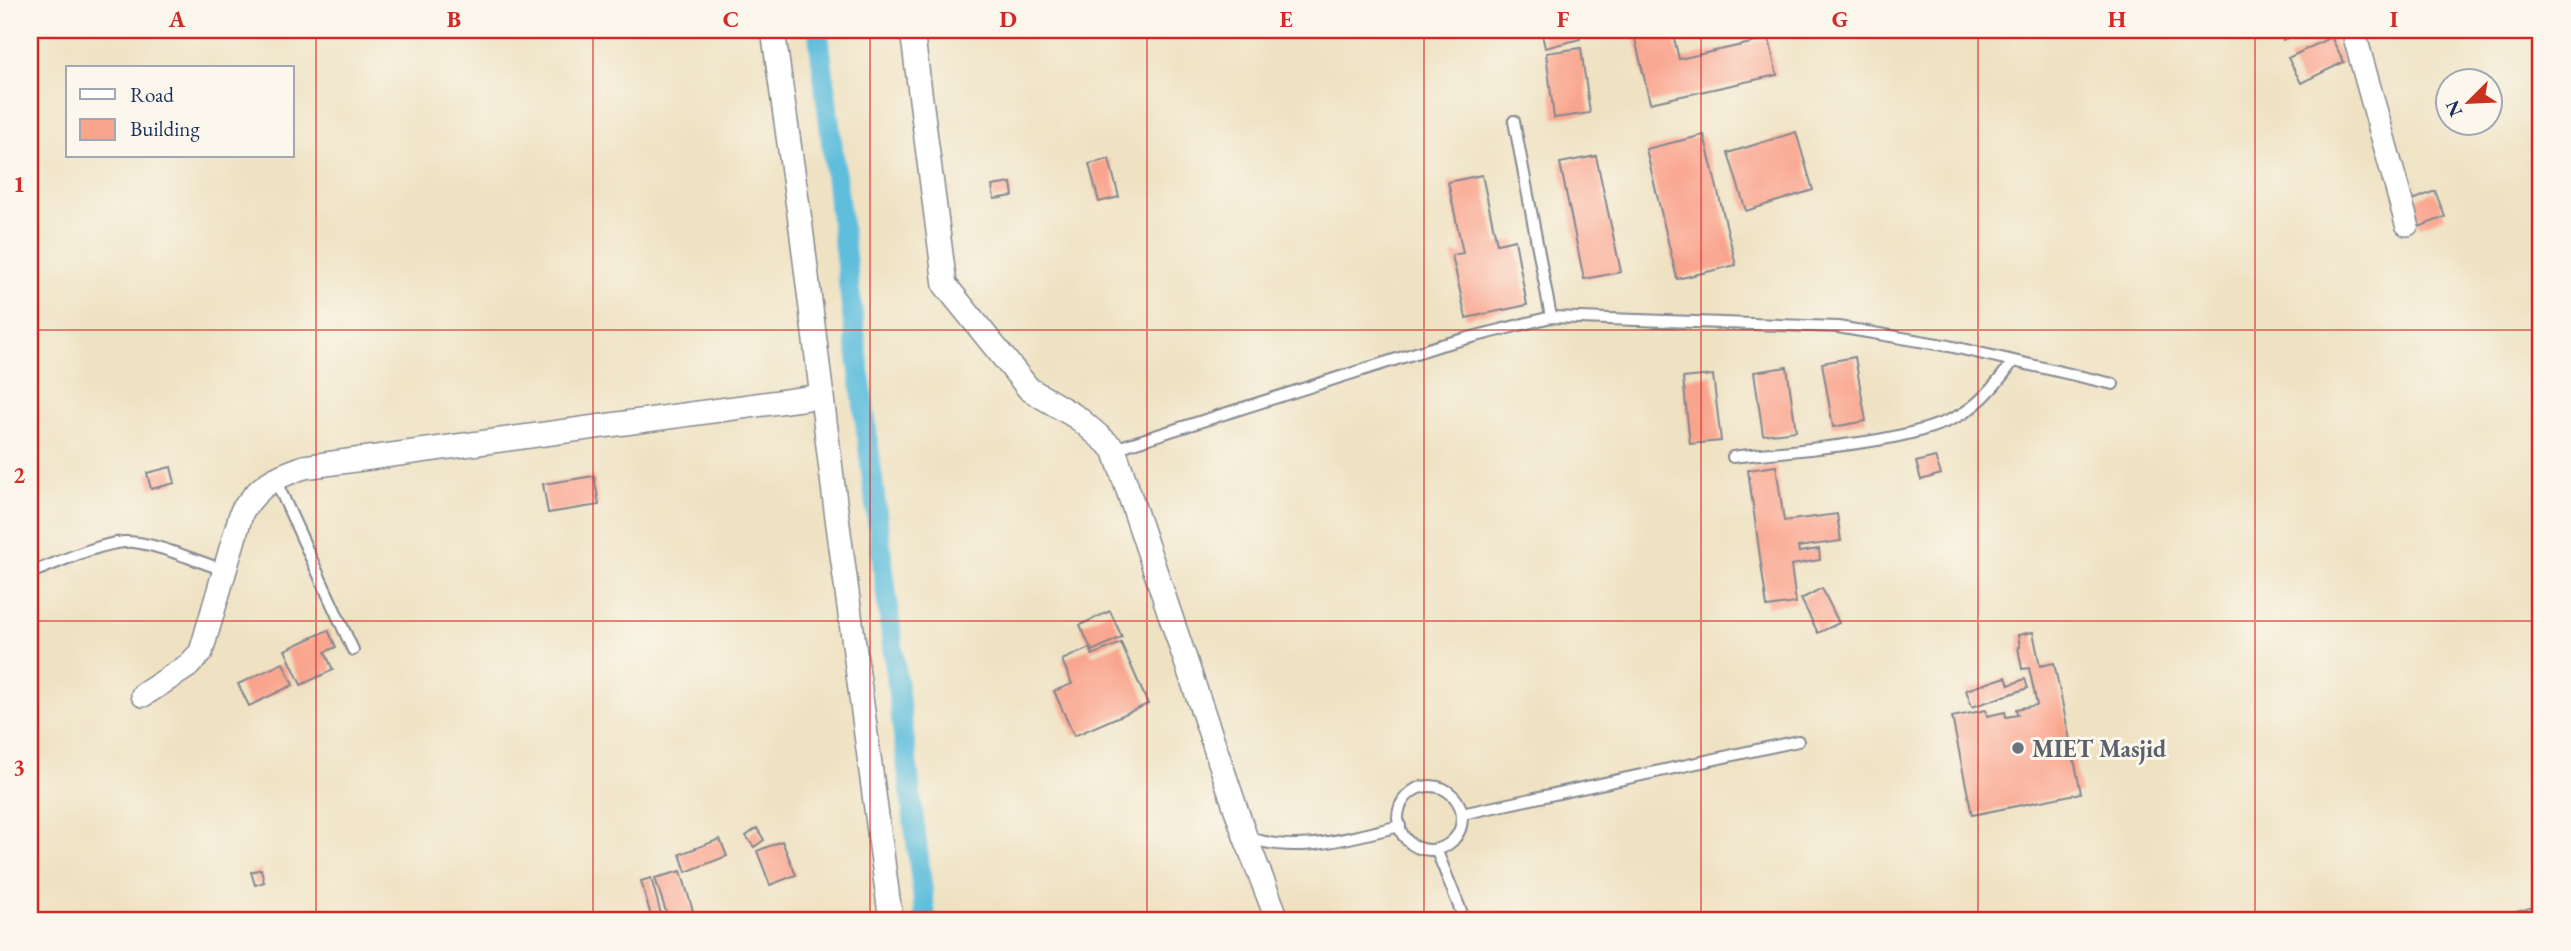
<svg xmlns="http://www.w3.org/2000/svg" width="2571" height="951" viewBox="0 0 2571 951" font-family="'EB Garamond',serif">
	<rect width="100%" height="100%" fill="#fbf7ec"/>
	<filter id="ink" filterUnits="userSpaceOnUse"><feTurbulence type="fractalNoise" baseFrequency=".0143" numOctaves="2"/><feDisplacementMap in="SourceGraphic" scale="14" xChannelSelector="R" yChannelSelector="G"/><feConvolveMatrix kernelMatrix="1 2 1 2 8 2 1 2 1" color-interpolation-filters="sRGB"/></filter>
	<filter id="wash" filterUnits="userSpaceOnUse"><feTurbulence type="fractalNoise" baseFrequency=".00686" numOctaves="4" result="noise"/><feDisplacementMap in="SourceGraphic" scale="28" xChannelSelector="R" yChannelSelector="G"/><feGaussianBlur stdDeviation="1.57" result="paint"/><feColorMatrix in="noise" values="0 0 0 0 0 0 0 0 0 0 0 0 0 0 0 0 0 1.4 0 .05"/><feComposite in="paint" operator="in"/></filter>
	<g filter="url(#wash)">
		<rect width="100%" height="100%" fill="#efe2c3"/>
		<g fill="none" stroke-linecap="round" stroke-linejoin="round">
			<path stroke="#5ebedc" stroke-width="21" d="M 818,30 L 926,921"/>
		</g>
		<g id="blocks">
			<path fill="#f9a58e" d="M 1559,30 L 1578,30 L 1580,39 L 1545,48 L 1542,34 Z
				M 1633,30 L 1672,30 L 1679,59 L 1769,39 L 1777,75 L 1650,103 Z
				M 2278,30 L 2299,30 L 2300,32 L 2283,40 Z
				M 2331,37 L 2344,62 L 2301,83 L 2288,58 Z
				M 1581,48 L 1590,113 L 1554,118 L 1546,53 Z
				M 1796,132 L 1813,190 L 1746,211 L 1728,153 Z
				M 1704,135 L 1736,265 L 1677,279 L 1646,149 Z
				M 1596,156 L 1621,272 L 1584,279 L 1560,163 Z
				M 1109,159 L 1119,197 L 1099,202 L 1089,164 Z
				M 1482,175 L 1497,244 L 1515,240 L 1527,305 L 1466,318 L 1452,255 L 1463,253 L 1448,182 Z
				M 1011,183 L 1013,196 L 994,199 L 992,186 Z
				M 2435,191 L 2445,217 L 2419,227 L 2408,202 Z
				M 1855,357 L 1866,421 L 1833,427 L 1822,363 Z
				M 1787,367 L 1796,431 L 1763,435 L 1754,372 Z
				M 1713,375 L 1721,441 L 1690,444 L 1683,378 Z
				M 1935,457 L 1941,474 L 1921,480 L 1916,462 Z
				M 1776,466 L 1784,521 L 1837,514 L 1841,541 L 1798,547 L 1799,552 L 1819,549 L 1820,560 L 1791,565 L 1796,603 L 1767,607 L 1748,470 Z
				M 171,467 L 175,483 L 151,489 L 147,473 Z
				M 594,476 L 599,505 L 548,513 L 543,484 Z
				M 1822,588 L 1839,623 L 1818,633 L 1801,599 Z
				M 1110,611 L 1122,637 L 1092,651 L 1080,625 Z
				M 328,630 L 336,647 L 325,652 L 333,670 L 301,685 L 285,650 Z
				M 2033,632 L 2040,666 L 2054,663 L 2081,793 L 1972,815 L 1952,717 L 1986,710 L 1987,716 L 2005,712 L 2006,717 L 2018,715 L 2016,709 L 2037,705 L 2029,668 L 2022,669 L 2018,647 L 2020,647 L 2018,635 Z
				M 1121,643 L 1148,704 L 1074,736 L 1054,691 L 1072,684 L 1062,660 L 1089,648 L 1092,655 Z
				M 283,663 L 293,685 L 249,706 L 238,684 Z
				M 2006,677 L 2009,685 L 2025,679 L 2028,688 L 1972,707 L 1966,690 Z
				M 757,828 L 764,840 L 754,847 L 746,836 Z
				M 720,839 L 727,856 L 686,872 L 680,854 Z
				M 782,841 L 796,875 L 770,885 L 757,851 Z
				M 261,869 L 264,882 L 255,885 L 251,872 Z
				M 681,871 L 696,921 L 669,921 L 655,878 Z
				M 651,878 L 661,914 L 651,916 L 641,881 Z"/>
		</g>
	</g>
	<g filter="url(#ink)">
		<use href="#blocks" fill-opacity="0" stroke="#858890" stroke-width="2"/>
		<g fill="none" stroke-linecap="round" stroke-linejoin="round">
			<g stroke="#858890" stroke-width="14">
				<path id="lane" d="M 1514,121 L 1551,317
					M 1114,449 L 1441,345 L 1551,317 L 1838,327 L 1949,346 L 2113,384
					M 1733,457 C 1796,449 1913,445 1965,412 C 1985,399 2000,380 2013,361
					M 274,477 L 353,650
					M 30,573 C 58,563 94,545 124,542 C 149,540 199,562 224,570
					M1398 818a32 32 0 1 1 64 0a32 32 0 1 1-64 0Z
					M 1462,814 L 1798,741
					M 1248,837 C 1297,856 1351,837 1400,826
					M 1436,849 L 1465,921
					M 2507,921 L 2541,911"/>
			</g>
			<g stroke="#858890" stroke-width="26">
				<path id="street" d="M 773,30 L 801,228 L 836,510 L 891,921
					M 912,30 L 945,285 L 1029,389 L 1078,418 L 1114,449 L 1245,836 L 1278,921
					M 2353,30 L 2407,224
					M 143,695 L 188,666 L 201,652 L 242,511 C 261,484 273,478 304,467 L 822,396"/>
			</g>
			<use href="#lane" stroke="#fff" stroke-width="10"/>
			<use href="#street" stroke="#fff" stroke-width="23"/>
		</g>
	</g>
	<path fill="none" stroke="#d62828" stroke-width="2" stroke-opacity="0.55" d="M 316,30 L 316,921M 593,30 L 593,921M 870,30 L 870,921M 1147,30 L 1147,921M 1424,30 L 1424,921M 1701,30 L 1701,921M 1978,30 L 1978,921M 2255,30 L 2255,921M 30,330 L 2541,330M 30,621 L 2541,621"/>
	<circle fill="#6b7280" stroke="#fbf7ec" stroke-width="2.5" cx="2018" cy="748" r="7"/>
	<g text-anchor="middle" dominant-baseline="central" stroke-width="6" stroke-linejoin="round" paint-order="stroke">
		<g font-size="24" font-weight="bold" fill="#5b616d" stroke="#fbf7ec" text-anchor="start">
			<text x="2032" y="748">MIET Masjid</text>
		</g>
	</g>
	<rect width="2571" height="951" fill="none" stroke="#fbf7ec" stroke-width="77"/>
	<rect x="66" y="66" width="228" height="91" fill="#fbf7ec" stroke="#a1a7b3" stroke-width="2"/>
	<rect x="80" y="89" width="35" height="10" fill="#ffffff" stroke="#a1a7b3" stroke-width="2"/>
	<text x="130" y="102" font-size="21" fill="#1b2f5e">Road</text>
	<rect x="80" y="119" width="35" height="21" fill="#f9a58e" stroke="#a1a7b3" stroke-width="2"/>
	<text x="130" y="136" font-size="21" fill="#1b2f5e">Building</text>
	<g transform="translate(2469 102) rotate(246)"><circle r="33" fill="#fbf7ec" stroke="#a1a7b3" stroke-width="2"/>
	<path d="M0-5L12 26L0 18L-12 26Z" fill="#c8321e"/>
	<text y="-10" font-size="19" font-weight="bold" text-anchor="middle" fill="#1b2f5e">N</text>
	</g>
	<rect x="38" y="38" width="2494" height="874" fill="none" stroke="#d62828" stroke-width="2.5"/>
	<g font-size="23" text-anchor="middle" font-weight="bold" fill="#d62828">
		<text x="177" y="27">A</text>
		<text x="454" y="27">B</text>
		<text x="731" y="27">C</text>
		<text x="1008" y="27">D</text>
		<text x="1286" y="27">E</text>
		<text x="1563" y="27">F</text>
		<text x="1840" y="27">G</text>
		<text x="2117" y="27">H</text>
		<text x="2394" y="27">I</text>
		<text x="19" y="192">1</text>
		<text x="19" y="483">2</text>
		<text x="19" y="775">3</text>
	</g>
</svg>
